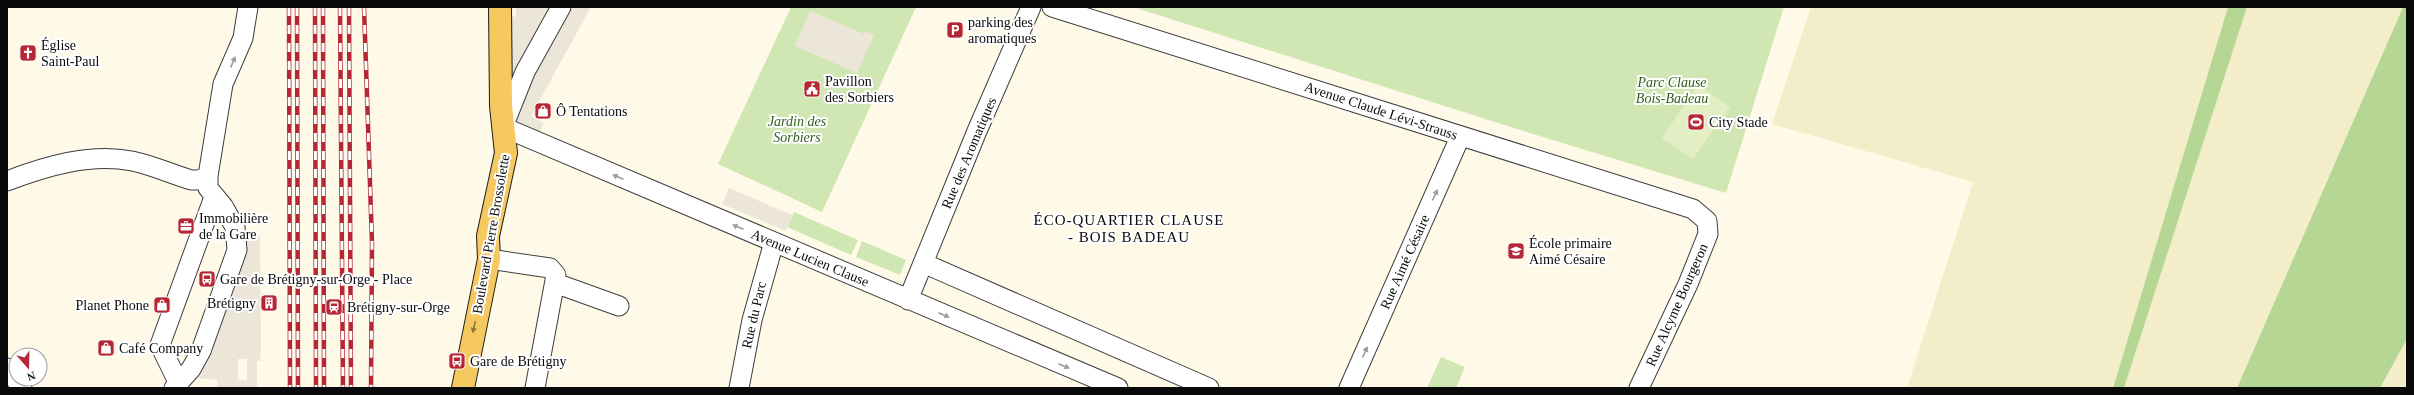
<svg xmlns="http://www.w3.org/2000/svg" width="2414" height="395" viewBox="0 0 2414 395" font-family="'Times New Roman',serif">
	<rect width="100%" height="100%" fill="#fff9e7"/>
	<path fill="#f3edc9" d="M 1811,7 L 2228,7 L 2113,388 L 1907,388 L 1973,182 L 1772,124 Z
		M 2247,7 L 2403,7 L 2237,388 L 2124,388 Z
		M 2407,339 L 2407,388 L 2380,388 Z"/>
	<path fill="#d1e7b3" d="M 791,7 L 916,7 L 822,212 L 718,164 Z
		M 1133,7 L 1784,7 L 1726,193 L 1517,129 Z
		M 794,212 L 858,240 L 851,255 L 787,227 Z
		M 862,241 L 906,260 L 900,275 L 856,257 Z
		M 1441,357 L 1465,367 L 1456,388 L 1427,388 Z"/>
	<path fill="#b6d793" d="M 2228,7 L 2247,7 L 2124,388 L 2113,388 Z
		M 2403,7 L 2407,7 L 2407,339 L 2380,388 L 2237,388 Z"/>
	<path fill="#e3eec5" d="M 1698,85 L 1730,107 L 1693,159 L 1662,138 Z"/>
	<path fill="#ece6d9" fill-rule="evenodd" d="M 516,7 L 553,7 L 514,78 L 510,80 L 507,17 L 516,16 Z
		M 568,7 L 591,7 L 531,116 L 544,123 L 538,136 L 517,124 L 516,114 L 522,90 Z
		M 810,11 L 864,34 L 865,31 L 874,35 L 857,73 L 795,46 Z
		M 729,188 L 792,215 L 786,231 L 722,204 Z
		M 245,236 L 260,236 L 261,347 L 260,361 L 257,361 L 257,388 L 217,388 L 217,380 L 198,378 L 235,277 ZM 238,359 L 247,359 L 247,380 L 238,380 Z"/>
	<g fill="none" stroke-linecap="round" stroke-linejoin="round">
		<g stroke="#3d3d3d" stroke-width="21">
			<path id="minor" d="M 561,7 L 525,72 L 503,127 L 1118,388
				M 1052,7 L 1693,209 L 1707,221 L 1708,234 L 1688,284 L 1639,388
				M 7,181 C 46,166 90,153 132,161 C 152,165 171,174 191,180 L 199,180 L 208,176
				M 489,259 L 550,268 L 556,275 L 535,388
				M 923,263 L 1209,388
				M 555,283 L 619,306
				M 908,300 L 977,131 L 1031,7
				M 7,368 L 22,388
				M 179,384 L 160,345 L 214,197
				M 174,388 L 191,369 L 201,351 L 237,250 L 235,227 L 223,206 L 208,188 L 208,176 L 223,84 L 243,38 L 248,7
				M 739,388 L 752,320 L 774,242
				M 1349,388 L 1460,137"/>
		</g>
		<g stroke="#1b1b1b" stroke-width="24">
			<path id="major" d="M 463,388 L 489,259 L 488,236 L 506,153 L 501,106 L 500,7"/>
		</g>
		<use href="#minor" stroke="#fff" stroke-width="19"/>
		<use href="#major" stroke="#f6c960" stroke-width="22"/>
		<g stroke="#b62635" stroke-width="4.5">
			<path id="rail" d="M 289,7 L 290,388
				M 297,7 L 298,388
				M 315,7 L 316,388
				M 323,7 L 324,388
				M 340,7 L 343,388
				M 349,7 L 351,388
				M 364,7 L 372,243 L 371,388"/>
		</g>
		<use href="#rail" stroke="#fff" stroke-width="3" stroke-dasharray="9" stroke-linecap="butt"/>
	</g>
	<defs><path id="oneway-solid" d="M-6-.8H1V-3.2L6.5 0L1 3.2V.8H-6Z"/></defs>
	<g fill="#9d9d9d">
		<use href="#oneway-solid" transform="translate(233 62) rotate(-67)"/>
		<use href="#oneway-solid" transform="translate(618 177) rotate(-157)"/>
		<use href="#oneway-solid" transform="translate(1435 195) rotate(-66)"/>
		<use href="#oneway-solid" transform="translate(738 227) rotate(-157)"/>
		<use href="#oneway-solid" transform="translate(944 315) rotate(23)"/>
		<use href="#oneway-solid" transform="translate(1365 352) rotate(-66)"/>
		<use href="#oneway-solid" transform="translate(1064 366) rotate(23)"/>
	</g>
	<use fill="#8c7339" href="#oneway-solid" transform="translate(474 327) rotate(103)"/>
	<defs>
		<g id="parking-square" transform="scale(0.9)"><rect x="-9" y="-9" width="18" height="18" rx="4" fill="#b62635" stroke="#fff"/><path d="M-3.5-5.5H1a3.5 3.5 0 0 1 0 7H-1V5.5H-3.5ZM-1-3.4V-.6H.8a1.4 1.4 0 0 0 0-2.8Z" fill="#fff"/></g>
		<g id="church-square" transform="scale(0.9)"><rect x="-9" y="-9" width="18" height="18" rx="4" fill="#b62635" stroke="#fff"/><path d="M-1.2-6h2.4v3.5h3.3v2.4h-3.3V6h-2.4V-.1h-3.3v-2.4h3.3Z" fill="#fff"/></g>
		<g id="civic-square" transform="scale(0.9)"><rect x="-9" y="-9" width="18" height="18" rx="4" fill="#b62635" stroke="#fff"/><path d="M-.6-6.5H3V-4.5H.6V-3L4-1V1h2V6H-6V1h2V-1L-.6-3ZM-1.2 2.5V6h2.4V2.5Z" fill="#fff"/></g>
		<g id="shop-square" transform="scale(0.9)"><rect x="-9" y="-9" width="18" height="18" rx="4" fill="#b62635" stroke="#fff"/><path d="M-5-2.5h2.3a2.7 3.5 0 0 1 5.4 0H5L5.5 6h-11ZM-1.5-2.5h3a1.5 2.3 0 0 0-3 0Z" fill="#fff"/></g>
		<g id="stadium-square" transform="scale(0.9)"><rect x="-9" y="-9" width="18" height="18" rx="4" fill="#b62635" stroke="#fff"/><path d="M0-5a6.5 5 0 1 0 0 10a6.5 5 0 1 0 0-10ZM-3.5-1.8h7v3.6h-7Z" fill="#fff"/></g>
		<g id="office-square" transform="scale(0.9)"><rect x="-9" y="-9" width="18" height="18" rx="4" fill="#b62635" stroke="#fff"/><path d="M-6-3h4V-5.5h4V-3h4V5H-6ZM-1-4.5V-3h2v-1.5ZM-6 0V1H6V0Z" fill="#fff"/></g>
		<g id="school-square" transform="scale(0.9)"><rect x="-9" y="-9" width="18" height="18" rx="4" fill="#b62635" stroke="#fff"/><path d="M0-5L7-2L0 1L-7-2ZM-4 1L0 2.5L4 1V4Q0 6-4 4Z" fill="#fff"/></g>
		<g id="bus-square" transform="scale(0.9)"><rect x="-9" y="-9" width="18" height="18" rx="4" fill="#b62635" stroke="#fff"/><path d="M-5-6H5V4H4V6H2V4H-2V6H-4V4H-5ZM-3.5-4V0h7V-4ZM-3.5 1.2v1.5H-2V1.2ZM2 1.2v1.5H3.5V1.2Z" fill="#fff"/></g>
		<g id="building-square" transform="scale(0.9)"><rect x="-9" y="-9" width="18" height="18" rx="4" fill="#b62635" stroke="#fff"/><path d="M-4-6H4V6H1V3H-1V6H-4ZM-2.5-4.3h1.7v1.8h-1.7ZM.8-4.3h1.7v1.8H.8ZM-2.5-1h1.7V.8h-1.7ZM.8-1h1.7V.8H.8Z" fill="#fff"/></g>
		<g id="station-square" transform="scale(0.9)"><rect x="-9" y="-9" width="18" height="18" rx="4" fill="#b62635" stroke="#fff"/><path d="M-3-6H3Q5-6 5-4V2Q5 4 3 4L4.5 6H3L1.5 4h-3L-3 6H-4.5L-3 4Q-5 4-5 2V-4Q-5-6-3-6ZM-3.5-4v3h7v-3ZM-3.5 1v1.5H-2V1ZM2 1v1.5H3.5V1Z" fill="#fff"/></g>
	</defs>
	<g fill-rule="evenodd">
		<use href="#parking-square" x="955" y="30"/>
		<use href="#church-square" x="28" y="53"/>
		<use href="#civic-square" x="812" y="89"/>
		<use href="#shop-square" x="543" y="111"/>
		<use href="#stadium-square" x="1696" y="122"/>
		<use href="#office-square" x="186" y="226"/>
		<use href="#school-square" x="1516" y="251"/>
		<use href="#bus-square" x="207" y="279"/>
		<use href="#building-square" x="269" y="303"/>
		<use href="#shop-square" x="162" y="305"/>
		<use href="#station-square" x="334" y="307"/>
		<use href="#shop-square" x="106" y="348"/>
		<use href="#bus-square" x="457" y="361"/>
	</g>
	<g text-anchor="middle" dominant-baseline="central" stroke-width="4" stroke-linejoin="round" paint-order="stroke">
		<g font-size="14" fill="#0a0a0a" stroke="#fff" text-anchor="start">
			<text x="968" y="22">parking des<tspan x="968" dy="16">aromatiques</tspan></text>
			<text x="41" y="45">Église<tspan x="41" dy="16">Saint-Paul</tspan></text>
			<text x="825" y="81">Pavillon<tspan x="825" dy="16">des Sorbiers</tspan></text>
			<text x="556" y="111">Ô Tentations</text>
			<text x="1709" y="122">City Stade</text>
			<text x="199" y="218">Immobilière<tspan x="199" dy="16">de la Gare</tspan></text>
			<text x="1529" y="243">École primaire<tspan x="1529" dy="16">Aimé Césaire</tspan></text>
			<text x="220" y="279">Gare de Brétigny-sur-Orge - Place</text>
			<text x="256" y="303" text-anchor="end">Brétigny</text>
			<text x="149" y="305" text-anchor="end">Planet Phone</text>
			<text x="347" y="307">Brétigny-sur-Orge</text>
			<text x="119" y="348">Café Company</text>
			<text x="470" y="361">Gare de Brétigny</text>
		</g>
		<g font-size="14" font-style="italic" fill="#2f5f1d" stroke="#fff">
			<text x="1672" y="82">Parc Clause<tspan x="1672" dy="16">Bois-Badeau</tspan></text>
			<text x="797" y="121">Jardin des<tspan x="797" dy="16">Sorbiers</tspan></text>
		</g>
		<g font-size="14" fill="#0a0a0a" stroke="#fff">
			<text transform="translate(1381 111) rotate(18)">Avenue Claude Lévi-Strauss</text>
			<text transform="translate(969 153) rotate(-67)">Rue des Aromatiques</text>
			<text transform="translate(491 234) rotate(-80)">Boulevard Pierre Brossolette</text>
			<text transform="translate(810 258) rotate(23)">Avenue Lucien Clause</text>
			<text transform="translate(1405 262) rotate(-66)">Rue Aimé Césaire</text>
			<text transform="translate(1677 305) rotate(-66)">Rue Alcyme Bourgeron</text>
			<text transform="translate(754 315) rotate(-77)">Rue du Parc</text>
		</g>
		<g font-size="15" letter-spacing="1" fill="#0a0a0a" stroke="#fff">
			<text x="1129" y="220">ÉCO-QUARTIER CLAUSE<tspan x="1129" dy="17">- BOIS BADEAU</tspan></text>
		</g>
	</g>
	<rect width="2414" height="395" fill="none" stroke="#0a0a0a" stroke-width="16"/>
	<g transform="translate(28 367) rotate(160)"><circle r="19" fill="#ffffff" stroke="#9d9d9d"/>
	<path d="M0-3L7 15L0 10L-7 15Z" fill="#b62635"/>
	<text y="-6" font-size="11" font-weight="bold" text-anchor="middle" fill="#0a0a0a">N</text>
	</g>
</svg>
